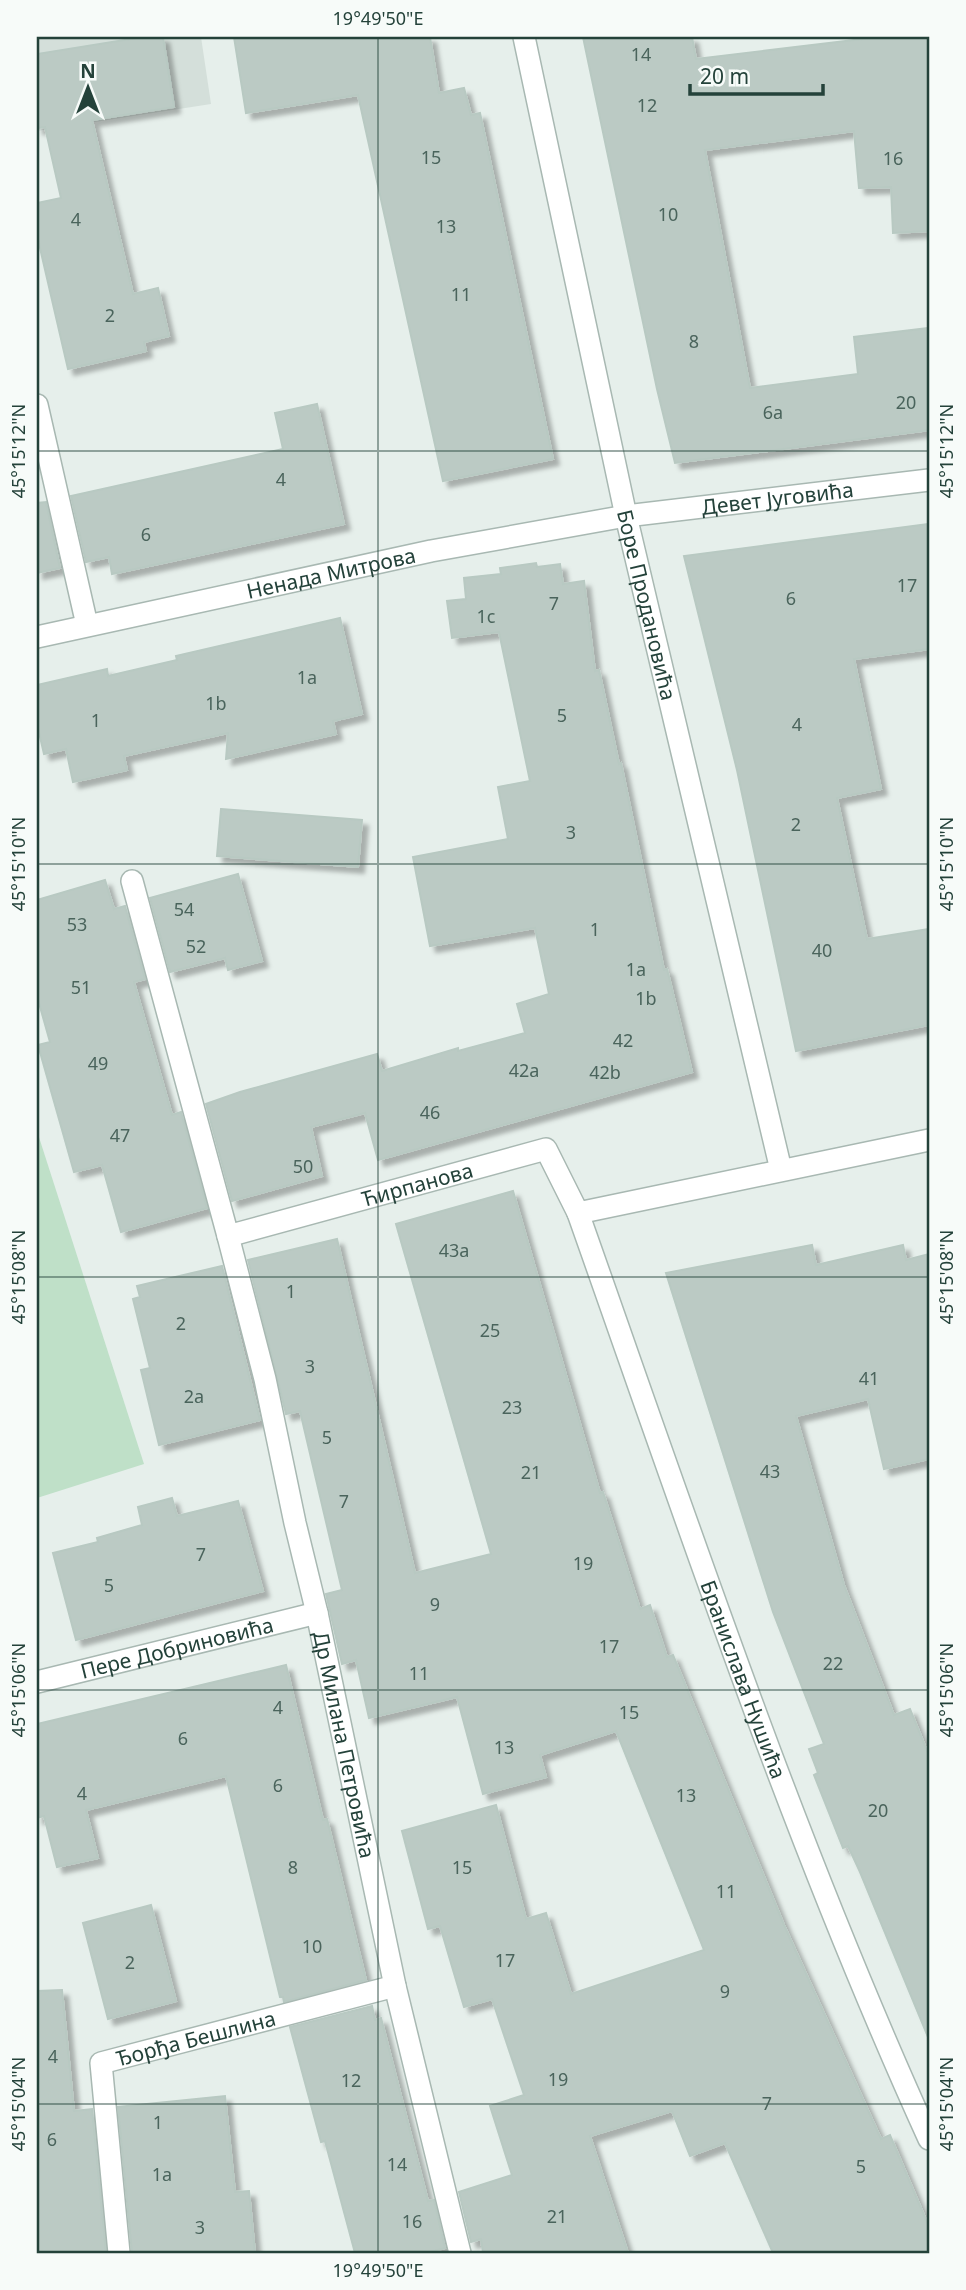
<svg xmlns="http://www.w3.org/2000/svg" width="966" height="2290" viewBox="0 0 966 2290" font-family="'Noto Sans',sans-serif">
	<defs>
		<filter id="shadow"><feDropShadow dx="6" dy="6" stdDeviation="2" flood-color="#0004"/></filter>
	</defs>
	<rect width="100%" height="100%" fill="#e6efeb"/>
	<path fill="#d4dfda" d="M 37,37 L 201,37 L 211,104 L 37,131 Z"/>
	<path fill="#bfe0c8" d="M 37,1131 L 144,1464 L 37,1498 Z"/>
	<path fill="#bbcac4" stroke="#b8c9c2" stroke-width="2" filter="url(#shadow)" d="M 143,37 L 163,37 L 174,107 L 92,120 L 133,294 L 158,288 L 169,336 L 144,342 L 146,351 L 68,369 L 37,235 L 37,203 L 61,198 L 45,127 L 37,128 L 37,54 Z
		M 234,37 L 430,37 L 439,93 L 464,88 L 471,115 L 480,113 L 553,459 L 443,481 L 358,95 L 246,113 Z
		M 583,37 L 692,37 L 696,59 L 879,37 L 929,37 L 929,231 L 893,233 L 891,187 L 859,188 L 854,131 L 705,150 L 750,388 L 858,374 L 854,337 L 929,328 L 929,430 L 675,463 L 657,389 Z
		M 317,404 L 344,524 L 112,574 L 109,557 L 86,562 L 71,496 L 283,449 L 275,413 Z
		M 46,502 L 60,568 L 37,573 L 37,503 Z
		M 929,524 L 929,649 L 854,659 L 881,789 L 837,798 L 867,939 L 929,929 L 929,1025 L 796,1051 L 737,770 L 684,556 Z
		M 536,563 L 537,567 L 560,564 L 563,584 L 584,581 L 595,671 L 599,670 L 619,764 L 621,763 L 664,970 L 667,969 L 692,1072 L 378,1160 L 365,1113 L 311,1127 L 322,1176 L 232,1201 L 206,1104 L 240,1092 L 377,1054 L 382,1071 L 458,1048 L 458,1051 L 525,1033 L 517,1004 L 549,994 L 535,928 L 430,946 L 413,857 L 508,839 L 498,787 L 530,781 L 499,632 L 452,638 L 447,601 L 466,599 L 464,578 L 501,574 L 500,568 Z
		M 340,618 L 362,714 L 333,721 L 336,734 L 226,759 L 228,733 L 124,756 L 127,770 L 73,782 L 66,749 L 44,754 L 37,724 L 37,685 L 107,669 L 108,676 L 177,660 L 176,656 Z
		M 221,809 L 362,820 L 358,867 L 217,856 Z
		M 238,874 L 262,961 L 228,970 L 225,958 L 170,972 L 150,898 Z
		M 105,880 L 114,909 L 125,906 L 145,979 L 134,982 L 172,1115 L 181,1112 L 207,1208 L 121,1232 L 102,1165 L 74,1172 L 38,1045 L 50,1042 L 37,996 L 37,900 Z
		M 513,1191 L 600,1493 L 603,1492 L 640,1609 L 650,1605 L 667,1657 L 673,1655 L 784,1925 L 881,2139 L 890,2135 L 929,2227 L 929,2253 L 773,2253 L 725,2143 L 690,2156 L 672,2111 L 590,2136 L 628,2253 L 483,2253 L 481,2239 L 471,2242 L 459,2192 L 512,2175 L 490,2106 L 524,2095 L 492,1999 L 464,2007 L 440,1926 L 428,1929 L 402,1831 L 496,1805 L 526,1919 L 546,1913 L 571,1994 L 704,1950 L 616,1731 L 540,1755 L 546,1777 L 483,1794 L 457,1697 L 369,1718 L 356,1660 L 342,1664 L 326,1594 L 342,1590 L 300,1411 L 286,1414 L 248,1260 L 337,1239 L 415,1573 L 491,1554 L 396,1224 Z
		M 812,1245 L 816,1265 L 903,1245 L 906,1260 L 929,1254 L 929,1459 L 884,1469 L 868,1399 L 796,1416 L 844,1585 L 894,1715 L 910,1709 L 929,1756 L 928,2037 L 860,1872 L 848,1846 L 843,1848 L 814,1775 L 818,1773 L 809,1749 L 824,1744 L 773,1612 L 666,1273 Z
		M 222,1266 L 260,1420 L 159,1445 L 141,1370 L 150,1368 L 133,1299 L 140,1297 L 137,1286 Z
		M 172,1498 L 177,1516 L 238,1501 L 263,1591 L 76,1640 L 53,1553 L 98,1542 L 97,1538 L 142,1525 L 138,1507 Z
		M 286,1665 L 323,1820 L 327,1819 L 366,1980 L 284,2002 L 283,1997 L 280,1997 L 226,1776 L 86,1810 L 98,1858 L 57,1867 L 44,1816 L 37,1818 L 37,1724 Z
		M 151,1905 L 176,2001 L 108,2019 L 83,1923 Z
		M 62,1990 L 74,2111 L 92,2109 L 106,2253 L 37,2253 L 37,1991 Z
		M 372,2006 L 375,2020 L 381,2018 L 428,2201 L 434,2200 L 445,2248 L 426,2253 L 355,2253 L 325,2141 L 321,2142 L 290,2027 Z
		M 225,2096 L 235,2192 L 249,2191 L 255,2253 L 132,2253 L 118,2107 Z"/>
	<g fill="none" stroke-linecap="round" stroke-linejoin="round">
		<g stroke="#a8b8b2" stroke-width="24">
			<g id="street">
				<path id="s1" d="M 524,37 L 626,516 L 781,1170"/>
				<path d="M 37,405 L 87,625"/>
				<path id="s2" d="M 37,637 L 431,551 L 626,516 L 929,480"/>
				<path id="s3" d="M 132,881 L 228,1236 L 546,1149 L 578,1213 L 929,1140"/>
				<path id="s4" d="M 578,1213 C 688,1524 792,1838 929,2139"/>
				<path id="s5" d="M 228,1236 L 265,1379 L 295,1523 L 317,1613 L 395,1986 L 460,2253"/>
				<path id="s6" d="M 37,1682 L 317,1613"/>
				<path id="s7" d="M 119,2253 L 101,2063 L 395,1986"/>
			</g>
		</g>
		<use href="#street" stroke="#fff" stroke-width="21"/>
	</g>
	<path fill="none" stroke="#24423a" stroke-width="2" stroke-opacity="0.45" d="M 37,37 L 929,37M 378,37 L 378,2253M 37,451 L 929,451M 37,864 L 929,864M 37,1277 L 929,1277M 37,1690 L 929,1690M 37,2104 L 929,2104"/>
	<g text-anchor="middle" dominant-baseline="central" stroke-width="7" stroke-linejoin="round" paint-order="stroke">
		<g font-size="18" fill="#4a645c">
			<text x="641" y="54">14</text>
			<text x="647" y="105">12</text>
			<text x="431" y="157">15</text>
			<text x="893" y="158">16</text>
			<text x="668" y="214">10</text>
			<text x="76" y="219">4</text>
			<text x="446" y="226">13</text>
			<text x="461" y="294">11</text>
			<text x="110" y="315">2</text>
			<text x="694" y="341">8</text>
			<text x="906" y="402">20</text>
			<text x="773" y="412">6a</text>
			<text x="281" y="479">4</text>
			<text x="146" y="534">6</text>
			<text x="907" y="585">17</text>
			<text x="791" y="598">6</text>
			<text x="554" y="603">7</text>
			<text x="486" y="616">1c</text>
			<text x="307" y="677">1a</text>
			<text x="216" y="703">1b</text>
			<text x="562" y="715">5</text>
			<text x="96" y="720">1</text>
			<text x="797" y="724">4</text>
			<text x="796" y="824">2</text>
			<text x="571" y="832">3</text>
			<text x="184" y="909">54</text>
			<text x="77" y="924">53</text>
			<text x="595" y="929">1</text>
			<text x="196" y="946">52</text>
			<text x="822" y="950">40</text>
			<text x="636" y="969">1a</text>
			<text x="81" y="987">51</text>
			<text x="646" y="998">1b</text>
			<text x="623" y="1040">42</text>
			<text x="98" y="1063">49</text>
			<text x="524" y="1070">42a</text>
			<text x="605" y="1072">42b</text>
			<text x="430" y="1112">46</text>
			<text x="120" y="1135">47</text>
			<text x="303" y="1166">50</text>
			<text x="454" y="1250">43a</text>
			<text x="291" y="1291">1</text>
			<text x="181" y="1323">2</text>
			<text x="490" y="1330">25</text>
			<text x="310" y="1366">3</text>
			<text x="869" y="1378">41</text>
			<text x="194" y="1396">2a</text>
			<text x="512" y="1407">23</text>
			<text x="327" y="1437">5</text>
			<text x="770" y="1471">43</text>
			<text x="531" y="1472">21</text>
			<text x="344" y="1501">7</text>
			<text x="201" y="1554">7</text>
			<text x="583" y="1563">19</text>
			<text x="109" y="1585">5</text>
			<text x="435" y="1604">9</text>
			<text x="609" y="1646">17</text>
			<text x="833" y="1663">22</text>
			<text x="419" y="1673">11</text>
			<text x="278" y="1707">4</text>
			<text x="629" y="1712">15</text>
			<text x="183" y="1738">6</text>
			<text x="504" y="1747">13</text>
			<text x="278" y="1785">6</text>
			<text x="82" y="1793">4</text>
			<text x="686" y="1795">13</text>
			<text x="878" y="1810">20</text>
			<text x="293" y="1867">8</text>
			<text x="462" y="1867">15</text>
			<text x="726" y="1891">11</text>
			<text x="312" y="1946">10</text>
			<text x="505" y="1960">17</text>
			<text x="130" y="1962">2</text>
			<text x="725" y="1991">9</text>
			<text x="53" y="2056">4</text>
			<text x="558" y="2079">19</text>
			<text x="351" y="2080">12</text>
			<text x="767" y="2103">7</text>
			<text x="158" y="2122">1</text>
			<text x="52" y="2139">6</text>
			<text x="397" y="2164">14</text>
			<text x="861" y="2166">5</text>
			<text x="162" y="2174">1a</text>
			<text x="557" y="2216">21</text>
			<text x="412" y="2221">16</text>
			<text x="200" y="2227">3</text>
		</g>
		<g font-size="21" fill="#24423a" stroke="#f7fbf9">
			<text stroke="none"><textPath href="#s2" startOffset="754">Девет Југовића</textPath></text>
			<text stroke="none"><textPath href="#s2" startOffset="301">Ненада Митрова</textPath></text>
			<text stroke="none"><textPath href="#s1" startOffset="581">Боре Продановића</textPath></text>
			<text stroke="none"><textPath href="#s3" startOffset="564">Ћирпанова</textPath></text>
			<text stroke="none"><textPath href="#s6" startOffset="144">Пере Добриновића</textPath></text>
			<text stroke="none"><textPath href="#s4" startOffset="495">Бранислава Нушића</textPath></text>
			<text stroke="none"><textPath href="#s5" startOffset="522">Др Милана Петровића</textPath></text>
			<text stroke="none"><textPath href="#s7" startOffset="289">Ђорђа Бешлина</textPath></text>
		</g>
	</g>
	<rect width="966" height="2290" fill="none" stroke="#f7fbf9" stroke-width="77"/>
	<g transform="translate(88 88)" stroke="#f7fbf9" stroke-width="5" paint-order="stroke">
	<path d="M0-5L12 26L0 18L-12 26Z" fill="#24423a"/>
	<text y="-10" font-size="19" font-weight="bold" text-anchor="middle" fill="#24423a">N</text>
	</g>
	<path d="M690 84v10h133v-10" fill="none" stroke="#24423a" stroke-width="3.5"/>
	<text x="700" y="84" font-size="21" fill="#24423a" stroke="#f7fbf9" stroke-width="5" paint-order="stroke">20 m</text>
	<rect x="38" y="38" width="890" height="2214" fill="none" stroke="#24423a" stroke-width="2.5"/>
	<g font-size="18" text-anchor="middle" fill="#24423a">
		<text x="378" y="25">19°49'50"E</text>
		<text transform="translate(19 451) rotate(-90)" y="6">45°15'12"N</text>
		<text transform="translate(947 451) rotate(-90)" y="6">45°15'12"N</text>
		<text transform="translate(19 864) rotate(-90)" y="6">45°15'10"N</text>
		<text transform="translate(947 864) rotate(-90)" y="6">45°15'10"N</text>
		<text transform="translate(19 1277) rotate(-90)" y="6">45°15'08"N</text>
		<text transform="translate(947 1277) rotate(-90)" y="6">45°15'08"N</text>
		<text transform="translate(19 1690) rotate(-90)" y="6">45°15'06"N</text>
		<text transform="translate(947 1690) rotate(-90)" y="6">45°15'06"N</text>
		<text transform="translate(19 2104) rotate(-90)" y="6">45°15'04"N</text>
		<text transform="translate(947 2104) rotate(-90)" y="6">45°15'04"N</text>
		<text x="378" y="2277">19°49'50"E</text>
	</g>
</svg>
